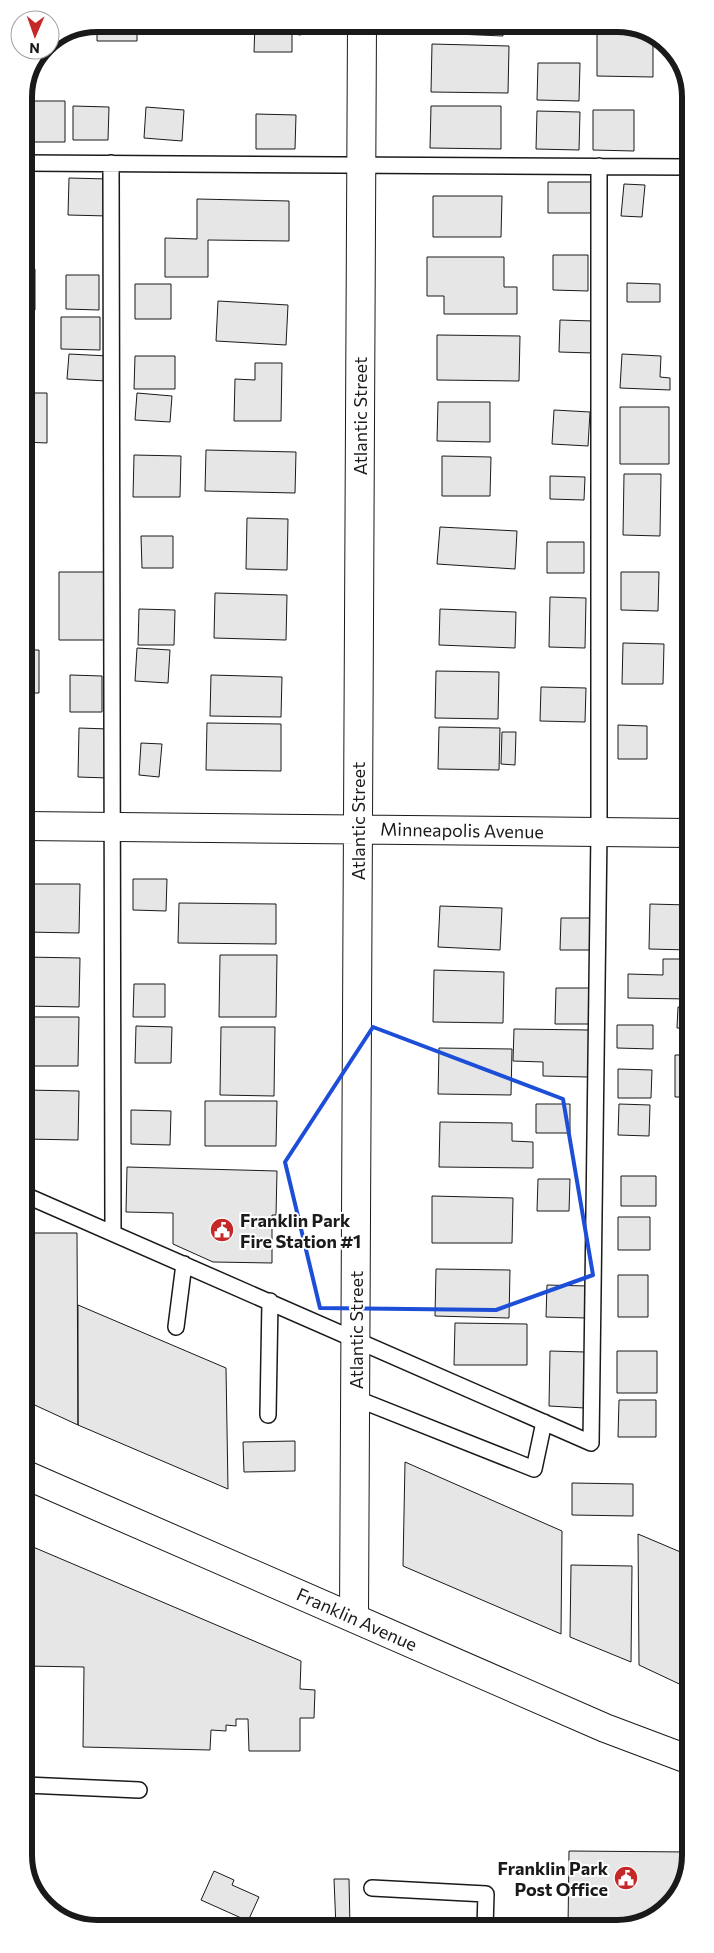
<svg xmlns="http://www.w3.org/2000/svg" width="714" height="1953" viewBox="0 0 714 1953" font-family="Commissioner,sans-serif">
	<rect width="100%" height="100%" fill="#fff"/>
	<path fill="#e6e6e6" stroke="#1a1a1a" d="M 97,24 L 137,24 L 137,41 L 97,41 Z
		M 255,24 L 301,24 L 301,35 L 292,34 L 292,52 L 254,52 Z
		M 432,24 L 503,24 L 503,36 L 432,33 Z
		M 597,24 L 622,24 L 653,36 L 653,77 L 597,76 Z
		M 432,44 L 509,46 L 508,93 L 431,92 Z
		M 538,63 L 580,63 L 579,101 L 537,100 Z
		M 28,101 L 65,101 L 65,142 L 28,142 Z
		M 73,106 L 109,107 L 108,140 L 73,140 Z
		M 431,106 L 501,106 L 501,149 L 430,148 Z
		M 146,107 L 184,110 L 182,141 L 144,138 Z
		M 593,110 L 634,110 L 634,151 L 593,150 Z
		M 537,111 L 580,112 L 579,150 L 536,149 Z
		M 256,114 L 296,115 L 295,149 L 256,149 Z
		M 69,178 L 109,179 L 108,216 L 68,215 Z
		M 548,182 L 592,182 L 592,213 L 548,213 Z
		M 624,184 L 645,185 L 642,217 L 621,216 Z
		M 24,188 L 28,188 L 28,237 L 24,237 Z
		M 433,196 L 502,196 L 501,237 L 433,237 Z
		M 197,199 L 289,201 L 289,241 L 208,240 L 208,277 L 165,277 L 165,238 L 197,239 Z
		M 553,255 L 588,255 L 588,291 L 553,290 Z
		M 427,257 L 504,257 L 504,287 L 517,287 L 517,314 L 444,314 L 444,296 L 427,296 Z
		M 24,268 L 35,269 L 35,310 L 24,310 Z
		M 66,275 L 99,275 L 99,310 L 66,309 Z
		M 627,283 L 660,284 L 660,302 L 627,302 Z
		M 135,284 L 171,284 L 171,319 L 135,319 Z
		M 218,301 L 288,305 L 286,345 L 216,341 Z
		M 61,317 L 100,317 L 100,350 L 61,349 Z
		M 24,319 L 33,319 L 32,348 L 24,348 Z
		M 560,320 L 593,321 L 593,353 L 559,352 Z
		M 684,323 L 688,323 L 688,357 L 683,357 Z
		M 437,335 L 520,336 L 519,381 L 437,380 Z
		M 24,353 L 34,353 L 34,383 L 24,383 Z
		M 69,354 L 108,356 L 107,381 L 67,379 Z
		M 622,354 L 661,356 L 660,377 L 670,378 L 670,390 L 620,388 Z
		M 135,356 L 175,356 L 175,389 L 134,389 Z
		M 255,363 L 282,363 L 281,421 L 234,421 L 235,379 L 255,380 Z
		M 24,393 L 47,393 L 47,443 L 24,442 Z
		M 137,393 L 172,396 L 170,422 L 135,420 Z
		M 438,402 L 490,402 L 490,442 L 437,441 Z
		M 620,407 L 669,407 L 669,464 L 620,464 Z
		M 554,410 L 590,412 L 588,446 L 552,444 Z
		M 206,450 L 296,452 L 295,493 L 205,491 Z
		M 134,455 L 181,456 L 180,497 L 133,497 Z
		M 442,456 L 491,457 L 490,496 L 442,496 Z
		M 624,474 L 661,474 L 660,536 L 623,535 Z
		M 550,476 L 585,477 L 584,500 L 550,499 Z
		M 686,479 L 688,479 L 688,518 L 686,518 Z
		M 247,518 L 288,519 L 287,570 L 246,569 Z
		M 440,527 L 517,531 L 515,569 L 437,564 Z
		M 141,536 L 173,536 L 173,568 L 142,568 Z
		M 547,542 L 584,542 L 584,573 L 547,573 Z
		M 59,572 L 105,572 L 105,640 L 59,640 Z
		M 621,572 L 659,572 L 658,611 L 621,610 Z
		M 215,593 L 287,595 L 286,640 L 214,638 Z
		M 550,597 L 586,598 L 585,648 L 549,647 Z
		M 139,609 L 175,610 L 174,645 L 138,645 Z
		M 440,609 L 516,612 L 515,648 L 439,645 Z
		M 623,643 L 664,644 L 663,684 L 622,684 Z
		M 137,648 L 170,650 L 168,683 L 135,681 Z
		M 25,650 L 39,650 L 39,693 L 25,693 Z
		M 436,671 L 499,672 L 498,719 L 435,718 Z
		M 70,675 L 102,676 L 102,712 L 70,712 Z
		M 211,675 L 282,677 L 281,717 L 210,716 Z
		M 541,687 L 586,688 L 585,722 L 540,721 Z
		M 207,723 L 281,724 L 281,771 L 206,770 Z
		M 618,725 L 647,726 L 647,759 L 618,759 Z
		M 439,727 L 500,728 L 499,770 L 438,769 Z
		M 79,728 L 109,729 L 108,778 L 78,777 Z
		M 502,732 L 516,732 L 515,765 L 501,764 Z
		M 141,743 L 162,744 L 159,777 L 139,775 Z
		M 133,879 L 167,879 L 166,911 L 133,910 Z
		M 25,884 L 80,884 L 79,933 L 25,932 Z
		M 179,903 L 276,904 L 276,944 L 178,943 Z
		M 650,904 L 689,905 L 689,950 L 649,949 Z
		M 440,906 L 502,908 L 500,950 L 438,947 Z
		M 561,918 L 591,918 L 590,950 L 560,950 Z
		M 220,955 L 277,955 L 276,1017 L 219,1017 Z
		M 25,957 L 80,958 L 79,1007 L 25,1006 Z
		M 663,959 L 689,959 L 689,999 L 628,998 L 628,974 L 663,975 Z
		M 434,970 L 504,972 L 503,1023 L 433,1022 Z
		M 134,984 L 165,984 L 165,1017 L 133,1017 Z
		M 556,988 L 589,988 L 589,1024 L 555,1024 Z
		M 678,1007 L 689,1007 L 689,1028 L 677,1028 Z
		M 25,1017 L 79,1017 L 78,1066 L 25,1066 Z
		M 617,1025 L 653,1025 L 653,1049 L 617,1048 Z
		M 136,1026 L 172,1027 L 171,1063 L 135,1063 Z
		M 221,1027 L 275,1027 L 274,1096 L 220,1095 Z
		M 514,1029 L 589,1030 L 588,1077 L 543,1076 L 543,1062 L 513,1061 Z
		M 439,1048 L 512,1049 L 511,1095 L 438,1094 Z
		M 675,1055 L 689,1055 L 689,1097 L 675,1097 Z
		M 618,1069 L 652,1070 L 651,1098 L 618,1098 Z
		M 25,1090 L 79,1091 L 78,1140 L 25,1139 Z
		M 205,1101 L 277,1101 L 276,1146 L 205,1146 Z
		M 536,1104 L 570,1104 L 570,1133 L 536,1133 Z
		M 619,1104 L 650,1105 L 649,1136 L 618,1135 Z
		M 131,1110 L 171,1111 L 170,1145 L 131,1144 Z
		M 440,1122 L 512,1123 L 512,1141 L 533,1142 L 533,1168 L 439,1167 Z
		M 127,1167 L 277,1171 L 276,1215 L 272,1215 L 272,1263 L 213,1262 L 173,1244 L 173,1213 L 126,1212 Z
		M 621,1176 L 656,1176 L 656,1206 L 621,1206 Z
		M 538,1179 L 570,1179 L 569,1211 L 537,1211 Z
		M 432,1196 L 513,1198 L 512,1243 L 432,1243 Z
		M 618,1217 L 650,1217 L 650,1250 L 618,1250 Z
		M 25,1233 L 77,1233 L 78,1425 L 26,1401 Z
		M 436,1269 L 510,1270 L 509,1318 L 435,1316 Z
		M 618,1275 L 648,1275 L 648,1317 L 618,1317 Z
		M 547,1285 L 588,1286 L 587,1318 L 546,1317 Z
		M 78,1305 L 226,1368 L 228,1489 L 78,1425 Z
		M 455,1323 L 527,1324 L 527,1365 L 454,1365 Z
		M 550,1351 L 586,1352 L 585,1408 L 549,1406 Z
		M 617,1351 L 657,1351 L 657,1393 L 617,1393 Z
		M 619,1400 L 656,1400 L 656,1437 L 618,1437 Z
		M 295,1441 L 295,1471 L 244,1472 L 243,1442 Z
		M 405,1462 L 562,1531 L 561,1634 L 403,1566 Z
		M 572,1483 L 633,1484 L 633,1516 L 572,1515 Z
		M 638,1534 L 690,1556 L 690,1689 L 639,1665 Z
		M 26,1544 L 301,1661 L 300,1689 L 315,1690 L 314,1718 L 300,1718 L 300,1751 L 249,1751 L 248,1719 L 236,1719 L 236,1726 L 226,1725 L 226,1731 L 211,1730 L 210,1750 L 83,1747 L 84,1667 L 26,1666 Z
		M 571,1565 L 632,1566 L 631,1662 L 570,1637 Z
		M 569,1851 L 690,1852 L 690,1856 L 675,1900 L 636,1927 L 568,1927 Z
		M 214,1871 L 234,1880 L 232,1885 L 259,1897 L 248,1921 L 201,1900 Z
		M 334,1879 L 349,1879 L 350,1928 L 336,1928 Z"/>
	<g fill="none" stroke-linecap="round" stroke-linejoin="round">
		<g stroke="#1a1a1a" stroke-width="18">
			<path id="lane" d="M 24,163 L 688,167
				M 111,163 L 113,1233
				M 25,1195 L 591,1443 L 599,832 L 599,166
				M 176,1327 L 184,1264
				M 355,1398 L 534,1469 L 544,1422
				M 268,1415 L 270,1301
				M 26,1785 L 139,1790
				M 372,1888 L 486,1894 L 485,1927"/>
		</g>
		<g stroke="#1a1a1a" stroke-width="30">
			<path id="street" d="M 25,826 L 689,833
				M 354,1617 L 362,24"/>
		</g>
		<g stroke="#1a1a1a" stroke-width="30">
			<path id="secondary" d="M 26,1475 L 605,1728 L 690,1760"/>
		</g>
		<use href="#lane" stroke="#fff" stroke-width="15"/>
		<use href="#street" stroke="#fff" stroke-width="28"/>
		<use href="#secondary" stroke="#fff" stroke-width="28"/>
	</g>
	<path fill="none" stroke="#1d4ed8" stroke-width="4" stroke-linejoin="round" d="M 373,1027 L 563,1099 L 593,1275 L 496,1310 L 320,1308 L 285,1162 Z"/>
	<defs>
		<g id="civic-disc" transform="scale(1.25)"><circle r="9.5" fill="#c62828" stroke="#fff"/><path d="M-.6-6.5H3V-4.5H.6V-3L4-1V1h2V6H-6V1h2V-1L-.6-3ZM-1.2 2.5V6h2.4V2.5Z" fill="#fff"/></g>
	</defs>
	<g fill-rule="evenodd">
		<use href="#civic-disc" x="222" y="1230"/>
		<use href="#civic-disc" x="626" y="1878"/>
	</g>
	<g text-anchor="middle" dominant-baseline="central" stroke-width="4" stroke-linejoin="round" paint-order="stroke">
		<g font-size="18" fill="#1a1a1a" stroke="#fff">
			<text transform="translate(360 416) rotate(-90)">Atlantic Street</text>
			<text transform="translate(358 821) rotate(-90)">Atlantic Street</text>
			<text transform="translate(462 830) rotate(1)">Minneapolis Avenue</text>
			<text transform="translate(356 1330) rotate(-90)">Atlantic Street</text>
			<text transform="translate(357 1619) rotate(24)">Franklin Avenue</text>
		</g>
		<g font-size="18" font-weight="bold" fill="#1a1a1a" stroke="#fff" text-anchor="start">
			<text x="240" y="1220">Franklin Park<tspan x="240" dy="21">Fire Station #1</tspan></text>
			<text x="608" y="1868" text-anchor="end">Franklin Park<tspan x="608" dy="21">Post Office</tspan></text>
		</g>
	</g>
	<path d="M0 0H714V1953H0ZM97 32H617A65 65 0 0 1 682 97V1855A65 65 0 0 1 617 1920H97A65 65 0 0 1 32 1855V97A65 65 0 0 1 97 32Z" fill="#fff" fill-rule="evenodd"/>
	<path fill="none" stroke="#1a1a1a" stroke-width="6" d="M97 32H617A65 65 0 0 1 682 97V1855A65 65 0 0 1 617 1920H97A65 65 0 0 1 32 1855V97A65 65 0 0 1 97 32Z"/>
	<g transform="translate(35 35) rotate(182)"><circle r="24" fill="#ffffff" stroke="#a3a3a3"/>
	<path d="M0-4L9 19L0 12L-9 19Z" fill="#c62828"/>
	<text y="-8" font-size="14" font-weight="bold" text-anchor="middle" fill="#1a1a1a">N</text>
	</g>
</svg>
